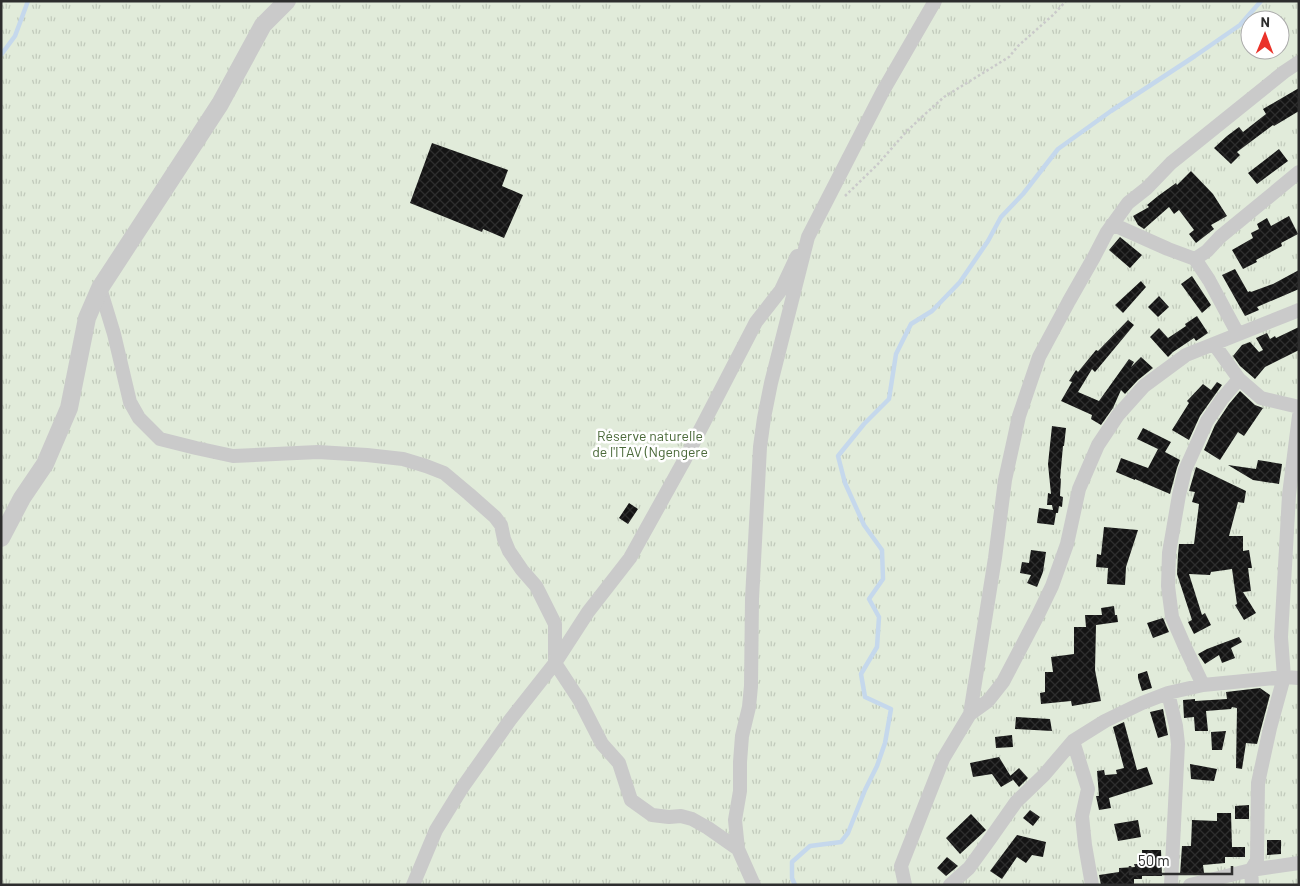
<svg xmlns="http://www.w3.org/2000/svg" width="1300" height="886" viewBox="0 0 1300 886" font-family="Barlow,sans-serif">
	<defs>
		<pattern id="grass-tufts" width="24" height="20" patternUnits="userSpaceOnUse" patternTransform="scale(1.25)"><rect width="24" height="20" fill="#e1ebda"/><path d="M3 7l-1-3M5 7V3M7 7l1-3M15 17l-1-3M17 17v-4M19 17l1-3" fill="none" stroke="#c1cabb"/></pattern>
		<pattern id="building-cross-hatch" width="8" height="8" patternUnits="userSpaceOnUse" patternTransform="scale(1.25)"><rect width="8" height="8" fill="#141414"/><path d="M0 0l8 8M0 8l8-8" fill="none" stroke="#2e2e2e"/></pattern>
	</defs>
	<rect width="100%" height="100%" fill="#fff"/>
	<path fill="url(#grass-tufts)" fill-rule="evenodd" d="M 1,1 L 1299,1 L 1299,885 L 1,885 ZM 1250,20 L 1280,20 L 1280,50 L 1250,50 Z"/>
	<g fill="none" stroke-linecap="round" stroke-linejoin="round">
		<path stroke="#c5d8ec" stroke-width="4.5" d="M 1,55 L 15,36 L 28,1
			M 795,885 L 792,878 L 792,862 L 810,846 L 841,842 L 848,833 L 865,790 L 877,766 L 885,743 L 891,709 L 865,697 L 861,674 L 877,647 L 879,617 L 869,599 L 883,579 L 882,550 L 864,525 L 845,483 L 838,456 L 864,424 L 889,399 L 896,354 L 911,324 L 932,311 L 960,282 L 988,241 L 1001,217 L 1023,194 L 1058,149 L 1111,111 L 1195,56 L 1240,25 L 1261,1"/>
	</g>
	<path fill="url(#building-cross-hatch)" d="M 1299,88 L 1299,111 L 1274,126 L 1273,125 L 1237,152 L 1240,155 L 1231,164 L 1214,148 L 1227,136 L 1239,127 L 1243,132 L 1266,114 L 1263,109 Z
		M 432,143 L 508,170 L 502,186 L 523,195 L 504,238 L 483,229 L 482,232 L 410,203 Z
		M 1279,149 L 1288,161 L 1257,184 L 1248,173 Z
		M 1191,171 L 1213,194 L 1227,216 L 1211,225 L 1214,229 L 1196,243 L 1189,234 L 1194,230 L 1179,210 L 1174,214 L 1169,207 L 1144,229 L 1138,225 L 1133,216 L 1149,207 L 1147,205 L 1158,196 L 1176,183 L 1177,185 Z
		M 1289,216 L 1298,234 L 1281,243 L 1282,246 L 1256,260 L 1257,262 L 1243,269 L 1232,250 L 1253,238 L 1251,233 L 1259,229 L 1257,224 L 1267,218 L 1271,226 Z
		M 1120,237 L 1142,255 L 1130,268 L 1109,250 Z
		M 1235,269 L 1248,292 L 1250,291 L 1251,292 L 1273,284 L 1299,270 L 1299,289 L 1257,307 L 1259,310 L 1245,316 L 1222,275 Z
		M 1192,276 L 1211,305 L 1202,313 L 1181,284 Z
		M 1141,281 L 1146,287 L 1123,313 L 1115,305 Z
		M 1159,296 L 1169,307 L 1158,317 L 1148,307 Z
		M 1197,316 L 1208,333 L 1196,341 L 1194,338 L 1173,352 L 1168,357 L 1150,337 L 1159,328 L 1168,338 L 1186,326 L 1185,324 Z
		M 1128,320 L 1134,325 L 1095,372 L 1092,369 L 1078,392 L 1099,401 L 1129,359 L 1134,362 L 1131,367 L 1141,357 L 1153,368 L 1138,380 L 1125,394 L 1121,390 L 1113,408 L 1101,425 L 1091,419 L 1092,415 L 1061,401 L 1072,382 L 1069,381 L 1076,370 L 1078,372 L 1096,350 L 1098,351 Z
		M 1299,327 L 1299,350 L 1265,367 L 1255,379 L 1240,366 L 1233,356 L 1242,345 L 1250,342 L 1259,352 L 1263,350 L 1256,338 L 1267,333 L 1270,339 L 1275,336 L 1276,338 Z
		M 1217,382 L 1222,385 L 1200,416 L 1189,440 L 1172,430 L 1189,403 L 1187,401 L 1203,384 L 1211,390 Z
		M 1240,391 L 1255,405 L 1263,408 L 1244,436 L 1238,432 L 1220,460 L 1204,450 L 1215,425 L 1229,404 Z
		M 1052,426 L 1066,428 L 1064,446 L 1063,446 L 1060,479 L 1061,478 L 1060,496 L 1063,497 L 1062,507 L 1059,506 L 1058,513 L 1056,513 L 1054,525 L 1037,523 L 1039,508 L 1053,510 L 1052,505 L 1047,505 L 1048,493 L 1051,494 L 1048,464 Z
		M 1143,428 L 1171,442 L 1165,452 L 1180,460 L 1177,468 L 1170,494 L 1135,479 L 1135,480 L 1116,472 L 1121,458 L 1148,468 L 1158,449 L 1137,439 Z
		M 1258,460 L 1282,464 L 1279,484 L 1253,480 L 1228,465 L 1256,469 Z
		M 1196,467 L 1246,491 L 1244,503 L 1238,502 L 1229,536 L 1243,536 L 1243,551 L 1249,550 L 1252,568 L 1248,568 L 1251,591 L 1243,592 L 1256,613 L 1244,620 L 1235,605 L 1237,604 L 1232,569 L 1211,572 L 1210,575 L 1189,574 L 1202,615 L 1205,613 L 1211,625 L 1194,634 L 1188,622 L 1192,620 L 1177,574 L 1178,554 L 1179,544 L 1194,544 L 1199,504 L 1192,502 L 1195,492 L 1189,491 Z
		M 629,503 L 638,509 L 628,524 L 619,518 Z
		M 1104,527 L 1138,530 L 1126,567 L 1125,585 L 1107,584 L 1108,568 L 1096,567 L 1097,554 L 1101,555 Z
		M 1031,550 L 1046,552 L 1043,572 L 1037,587 L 1027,583 L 1031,575 L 1020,573 L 1022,562 L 1029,563 Z
		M 1114,606 L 1115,615 L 1117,615 L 1118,622 L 1096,625 L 1095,670 L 1101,701 L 1072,706 L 1071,701 L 1041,704 L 1040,693 L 1045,692 L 1045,672 L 1053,672 L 1051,657 L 1074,654 L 1074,627 L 1086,627 L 1085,615 L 1102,615 L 1101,608 Z
		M 1163,618 L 1169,632 L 1153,638 L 1147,623 Z
		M 1239,637 L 1242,642 L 1231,648 L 1235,658 L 1222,663 L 1219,655 L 1205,664 L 1198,654 L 1207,649 Z
		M 1147,671 L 1152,688 L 1142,691 L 1138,678 L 1138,674 Z
		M 1260,688 L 1270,695 L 1257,744 L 1246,743 L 1242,769 L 1236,768 L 1237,708 L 1232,707 L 1231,709 L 1206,711 L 1208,731 L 1195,731 L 1194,717 L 1184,718 L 1183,700 L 1195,699 L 1195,701 L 1227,699 L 1226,692 Z
		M 1163,709 L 1168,735 L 1158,738 L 1150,712 Z
		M 1016,717 L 1050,719 L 1052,731 L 1015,729 Z
		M 1124,722 L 1137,770 L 1147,767 L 1153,784 L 1109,798 L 1111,808 L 1099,810 L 1096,796 L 1099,796 L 1097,771 L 1104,770 L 1105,775 L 1117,774 L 1116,770 L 1124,768 L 1113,727 Z
		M 1226,731 L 1222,750 L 1212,750 L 1211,732 Z
		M 1012,735 L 1013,747 L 996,748 L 995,737 Z
		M 999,757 L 1013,780 L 1001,787 L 992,774 L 973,777 L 970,763 Z
		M 1190,764 L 1201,766 L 1217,769 L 1214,781 L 1191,779 Z
		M 1019,768 L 1028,778 L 1019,787 L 1010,776 Z
		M 1249,805 L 1249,819 L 1235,819 L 1235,806 Z
		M 1030,810 L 1040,817 L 1033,826 L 1023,818 Z
		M 1217,813 L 1231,813 L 1232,847 L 1245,847 L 1245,857 L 1225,857 L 1225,863 L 1203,865 L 1204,873 L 1180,875 L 1182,846 L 1191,846 L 1192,820 L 1217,821 Z
		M 971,814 L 986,830 L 960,854 L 946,838 Z
		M 1138,820 L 1141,837 L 1118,841 L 1114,824 Z
		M 1017,835 L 1046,842 L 1043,857 L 1032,855 L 1026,863 L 1017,857 L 1002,879 L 990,871 Z
		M 1267,840 L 1281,840 L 1281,854 L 1267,855 Z
		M 1142,850 L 1161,850 L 1162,876 L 1142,876 L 1142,879 L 1134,879 L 1134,885 L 1101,885 L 1099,875 L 1119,872 L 1119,868 L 1135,867 L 1134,864 L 1142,864 Z
		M 947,857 L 958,866 L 946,876 L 937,868 Z"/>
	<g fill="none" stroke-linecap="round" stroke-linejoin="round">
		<path stroke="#cacaca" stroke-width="2.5" stroke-dasharray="2.5 2.5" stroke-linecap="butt" d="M 845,196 L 878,164 L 906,132 L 924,115 L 944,97 L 1009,57 L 1018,46 L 1053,15 L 1066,1"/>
		<path stroke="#cacaca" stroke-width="14" d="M 1112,224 L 1168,249 L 1195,259
			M 100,288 L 114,334 L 130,402 L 139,418 L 160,439 L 196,448 L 233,456 L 318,452 L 367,455 L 403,459 L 426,466 L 444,473 L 469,494 L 495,517 L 501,525 L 504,539 L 509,551 L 522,570 L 536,586 L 555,624 L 555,663 L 580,701 L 602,744 L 619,763 L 631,800 L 652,815 L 669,817 L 681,816 L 692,819 L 708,828 L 738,849
			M 1238,334 L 1209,280 L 1195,259 L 1207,251 L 1220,237 L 1299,172
			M 1214,344 L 1239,379 L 1261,398 L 1299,407
			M 1203,685 L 1185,647 L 1172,617 L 1168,586 L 1169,553 L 1179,495 L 1185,470 L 1207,421 L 1222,399 L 1239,379
			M 1168,693 L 1176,726 L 1178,744 L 1171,885
			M 970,714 L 988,701 L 1003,682 L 1038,615 L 1052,586 L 1067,544 L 1079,489 L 1098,445 L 1118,415 L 1144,386 L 1186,355 L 1299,310
			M 1073,741 L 1088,789 L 1082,816 L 1085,845 L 1092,885
			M 413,885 L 436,830 L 462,788 L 510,720 L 555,663 L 588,612 L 630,558 L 685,459 L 756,322 L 781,290 L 797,256
			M 754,885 L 738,849 L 735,820 L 740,791 L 740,762 L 742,736 L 749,707 L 751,686 L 752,599 L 760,447 L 764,418 L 771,383 L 808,237 L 883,91 L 935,1
			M 905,885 L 901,866 L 943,759 L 970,714 L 995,558 L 1005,480 L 1019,416 L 1039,357 L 1069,301 L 1094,257 L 1107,232 L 1128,203 L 1147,188 L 1171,163 L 1284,72 L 1299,62
			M 950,885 L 969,868 L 990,839 L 1016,802 L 1044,775 L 1073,741 L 1105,721 L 1142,703 L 1168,693 L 1203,685 L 1284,677 L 1299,678
			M 1190,885 L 1251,870 L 1299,863
			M 1252,885 L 1251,870 L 1257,860 L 1258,783 L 1270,728 L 1284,677 L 1281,637 L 1289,495 L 1299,416"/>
		<path stroke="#cacaca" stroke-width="18" d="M 1,538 L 22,498 L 45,464 L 69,408 L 87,318 L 100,288 L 220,104 L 263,25 L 287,1"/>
	</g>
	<g text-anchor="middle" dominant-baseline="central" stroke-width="5" stroke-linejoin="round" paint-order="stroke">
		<g font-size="14" fill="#4a6939" stroke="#fff">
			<text x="650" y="435">Réserve naturelle<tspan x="650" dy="16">de l'ITAV (Ngengere</tspan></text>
		</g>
	</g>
	<rect width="1300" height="886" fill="none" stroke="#2d2d2d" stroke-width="5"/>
	<g transform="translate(1265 35) rotate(1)"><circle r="24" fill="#ffffff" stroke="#ababab"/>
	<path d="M0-4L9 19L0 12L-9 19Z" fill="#ea3229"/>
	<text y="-8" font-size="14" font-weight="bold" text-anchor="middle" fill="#2d2d2d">N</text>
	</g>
	<path d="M1130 866v8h102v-8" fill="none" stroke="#2d2d2d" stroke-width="2.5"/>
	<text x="1138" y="866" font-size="15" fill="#2d2d2d" stroke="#ffffff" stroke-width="4" paint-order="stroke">50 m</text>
</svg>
